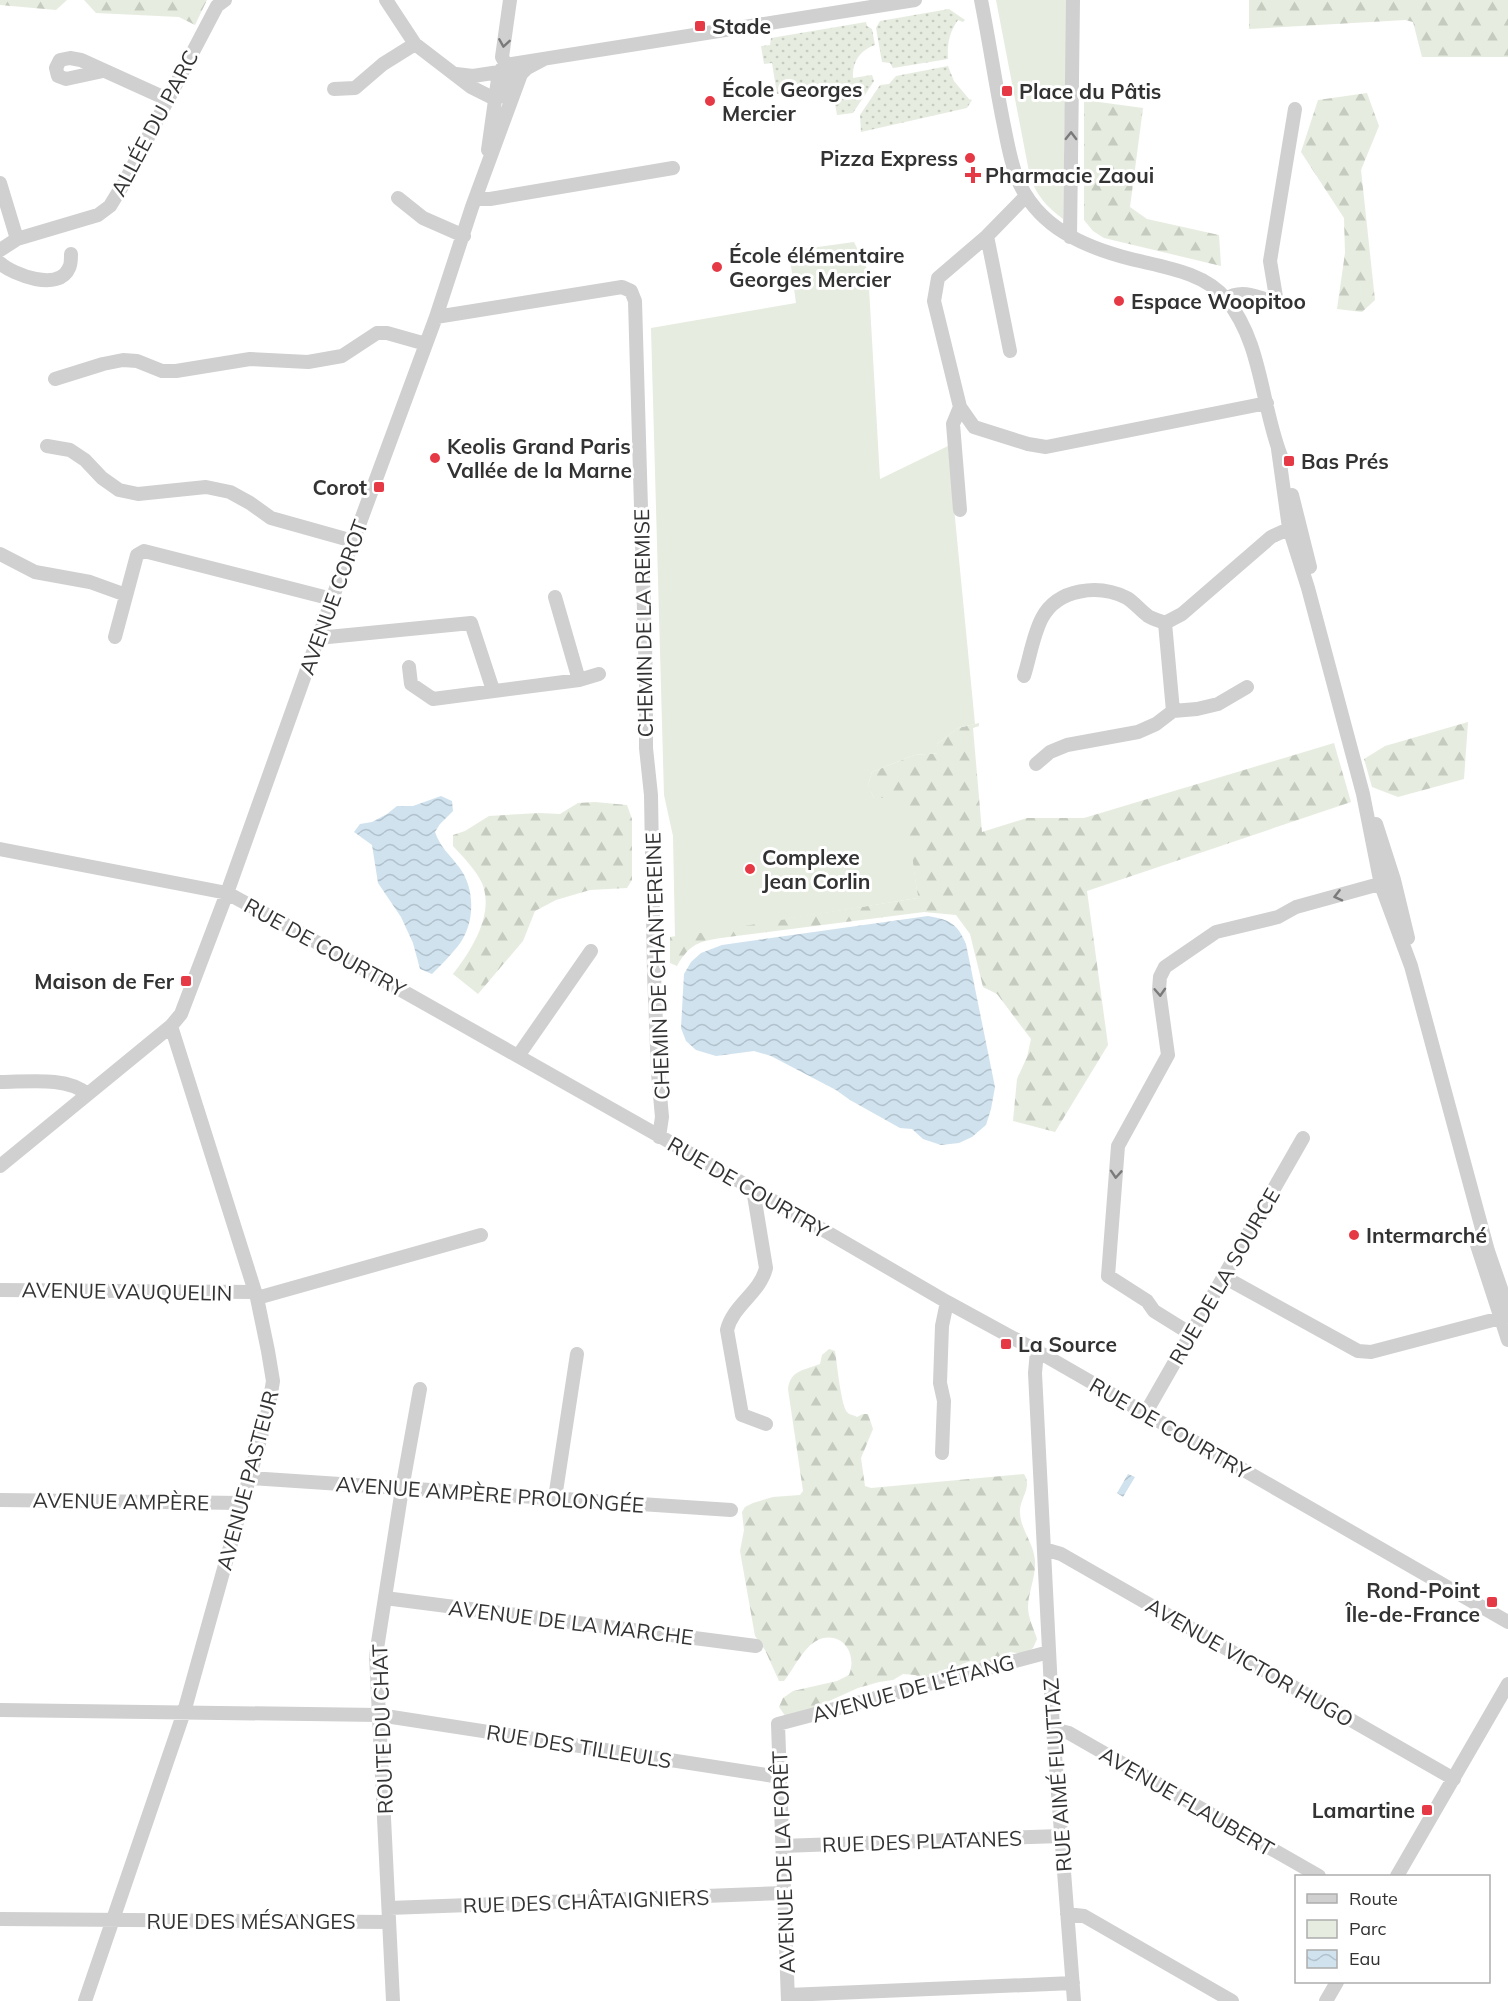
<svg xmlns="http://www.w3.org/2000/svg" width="1508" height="2001" viewBox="0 0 1508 2001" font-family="Mulish,sans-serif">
	<defs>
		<pattern id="grass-dots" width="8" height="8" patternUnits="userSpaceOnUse" patternTransform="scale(1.5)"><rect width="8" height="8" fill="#e6ecdf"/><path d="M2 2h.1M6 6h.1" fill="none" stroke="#c6cbc0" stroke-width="1.8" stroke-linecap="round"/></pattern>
		<pattern id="forest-firs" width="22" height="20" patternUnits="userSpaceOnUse" patternTransform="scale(1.5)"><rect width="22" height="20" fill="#e6ecdf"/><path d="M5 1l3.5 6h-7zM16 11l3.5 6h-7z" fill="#c6cbc0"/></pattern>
		<pattern id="water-waves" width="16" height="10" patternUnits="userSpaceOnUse" patternTransform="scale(1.5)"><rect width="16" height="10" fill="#cfe2ee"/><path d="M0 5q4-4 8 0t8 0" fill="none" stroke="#b2c2cd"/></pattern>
	</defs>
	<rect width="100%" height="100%" fill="#fff"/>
	<path fill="url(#grass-dots)" d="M 949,9 L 965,20 L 963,22 L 958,20 C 949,33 947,44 948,59 L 893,68 L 890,63 L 882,62 L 876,28 L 880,21 Z
		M 866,22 L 867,26 L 872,29 L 875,45 C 860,50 852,62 853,78 L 872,75 L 874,81 L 853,113 L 837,115 L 832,86 L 777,94 L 772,63 L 764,64 L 761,46 L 770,45 L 771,38 Z
		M 948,66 L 954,81 L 969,99 L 972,100 L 967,108 L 861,132 L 860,115 L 880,85 L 889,84 L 896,76 Z"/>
	<path fill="url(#forest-firs)" d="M 0,0 L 67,0 L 56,10 L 0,5 Z
		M 84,0 L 207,0 L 195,25 L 179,17 L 96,13 Z
		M 1249,0 L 1508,0 L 1508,57 L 1422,57 L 1413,22 L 1405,20 L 1249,29 Z
		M 1367,93 L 1379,126 L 1361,170 L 1375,300 L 1362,312 L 1337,309 L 1345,253 L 1344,218 L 1301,152 L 1318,100 Z
		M 1084,100 L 1143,108 L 1130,207 L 1147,219 L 1219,235 L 1221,266 L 1104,238 L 1093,231 L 1084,220 Z
		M 1468,722 L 1464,779 L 1398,797 L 1372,787 L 1364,759 L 1385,746 Z
		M 979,723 L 979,726 L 973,728 L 982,832 L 1027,818 L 1084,818 L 1334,743 L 1351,802 L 1087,891 L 1108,1045 L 1055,1132 L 1013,1121 L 1017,1079 L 1027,1057 L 1031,1039 L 997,994 L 983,987 L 970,934 L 956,915 L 924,912 L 728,937 C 702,941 691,941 677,966 L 670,963 L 670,937 L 918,898 L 903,798 L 874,798 L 868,785 L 872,772 L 914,755 L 939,753 L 937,744 L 958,728 Z
		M 595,802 L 627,805 L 632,819 L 632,880 L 627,888 L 590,890 L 556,900 L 535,911 L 523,941 L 478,994 L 453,974 C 471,951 495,914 482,883 C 476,870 463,857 453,846 L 453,835 L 465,831 L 489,816 L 539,813 L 560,814 L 578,803 Z
		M 829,1349 L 835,1351 C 837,1363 841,1408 848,1413 C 850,1415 854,1415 857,1417 L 863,1414 L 868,1414 L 873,1429 L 861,1458 L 865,1486 L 871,1488 L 1024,1474 C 1033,1488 1019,1498 1020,1513 C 1021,1531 1034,1543 1035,1561 C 1036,1577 1028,1593 1028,1607 C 1028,1618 1034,1629 1037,1639 L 1033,1648 L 1024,1654 L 1010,1652 L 984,1664 L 971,1661 L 962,1664 L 957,1669 L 939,1672 L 923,1679 L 915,1675 L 903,1674 L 893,1680 L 879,1682 L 858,1688 L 798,1715 L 786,1717 L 779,1707 L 783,1698 L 793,1691 L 837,1681 L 849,1675 C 858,1653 841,1630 818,1640 C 803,1647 794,1669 784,1681 L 779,1681 L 765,1650 L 755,1636 L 740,1551 L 744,1530 L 742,1512 L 745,1507 L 753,1503 L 773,1497 L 800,1495 L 803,1491 L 788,1389 C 790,1370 805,1370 820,1364 L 822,1355 Z"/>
	<path fill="#e6ecdf" d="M 996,0 L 1067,0 L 1063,219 C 1047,207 1037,196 1030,177 Z
		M 854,242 L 868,271 L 880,479 L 948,446 L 975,724 L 958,728 L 937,744 L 940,753 L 914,755 L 872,772 L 868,785 L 874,798 L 904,798 L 918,898 L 675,937 L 673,836 L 664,795 L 651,328 L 796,303 L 789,251 Z"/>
	<path fill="url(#water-waves)" d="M 441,796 L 452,801 L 453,811 L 440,824 L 435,832 C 440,847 450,855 459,867 C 476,889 475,925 458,946 C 450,956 441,965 432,974 L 420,969 L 413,943 L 401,917 L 378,883 L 372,845 L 354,832 L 360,824 L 372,822 L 387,814 L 397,806 L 413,806 Z
		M 928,916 C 950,920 957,923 966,944 L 995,1087 L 991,1109 L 986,1125 L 972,1137 L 959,1143 L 941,1145 L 923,1139 L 912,1129 L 900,1128 L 850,1100 L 836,1090 L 771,1056 L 754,1051 L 716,1056 L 696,1050 L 686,1041 L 681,1028 L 684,974 L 691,962 L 701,953 L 722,945 Z
		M 1128,1474 L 1135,1477 L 1123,1497 L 1117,1493 Z"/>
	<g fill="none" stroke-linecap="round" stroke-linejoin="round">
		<path stroke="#d0d0d0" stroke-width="14" d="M 386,0 L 415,44 L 471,87 L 495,99
			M 981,0 C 989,40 995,81 1003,121 C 1007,140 1010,160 1017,178 C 1037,227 1084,247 1131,259 C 1163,267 1204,272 1226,299 C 1262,342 1261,405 1281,456
			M 509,70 L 502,57 L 510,0
			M 103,71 L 66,79 L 58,76 L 56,68 L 60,60 L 70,58 L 81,60 L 167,99
			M 456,74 L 473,76 L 499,72 L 510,78 L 505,97
			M 334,89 L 355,88 L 383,64 L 415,44
			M 488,150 L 499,72 L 505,65 L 915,0
			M 0,183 L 17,239
			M 1026,196 L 987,236 L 938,278 L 934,301 L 960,407 L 974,427 L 1028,444 L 1046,447 L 1267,403
			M 398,198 L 423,218 L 464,236
			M 476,199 L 490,199 L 673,168
			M 987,236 L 1010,351
			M 1070,237 L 1073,0
			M 0,250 L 17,239 L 98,215 L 110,206 L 124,183 L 217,6 L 225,0
			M 0,263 C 13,275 59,292 69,268 C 71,265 71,258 71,254
			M 1226,299 C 1242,288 1260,298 1277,303 L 1270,261 L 1295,109
			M 436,317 L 622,287 L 631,291 L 635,301 L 646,680 L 646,748 L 651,795 L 654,973 L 658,1073 L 662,1117 L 659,1137
			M 55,379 L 103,364 L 123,360 L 137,361 L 162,371 L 176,371 L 250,359 L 308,362 L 342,356 L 377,333 L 387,333 L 426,344
			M 960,407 L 953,424 L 960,510
			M 47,446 L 70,450 L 85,460 L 102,478 L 119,490 L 138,494 L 206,487 L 230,492 L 250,503 L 271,518 L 353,541
			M 1278,449 L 1289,528 L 1308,588 L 1363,794 L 1381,885 L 1411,966 L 1488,1251 L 1508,1309
			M 1292,495 L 1310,567
			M 0,554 L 35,572 L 90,582 L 126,595
			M 555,597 L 579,680
			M 1165,623 L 1182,614 L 1271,537 L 1297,525
			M 1165,623 L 1173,711
			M 115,637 L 137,555 L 144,551 L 332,599
			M 318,638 L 471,623 L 493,690
			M 409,667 L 411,684 L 433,699 L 579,680 L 599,674
			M 1024,676 C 1030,657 1033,635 1042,618 C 1058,588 1099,584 1127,598 C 1135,603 1141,611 1148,616 C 1153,619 1160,621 1165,623
			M 1036,764 L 1050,752 L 1067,745 L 1138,732 L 1156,724 L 1173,711 L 1197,709 L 1218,704 L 1247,687
			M 1376,824 L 1394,880 L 1408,938
			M 0,849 L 227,893 L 286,925 L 753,1189 L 947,1302 L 1037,1351 L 1508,1622
			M 518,1056 L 591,951
			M 0,1082 C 26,1082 67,1076 87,1094
			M 0,1166 L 171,1026 L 181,1014 L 227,893 L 345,563 L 436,317 L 472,207 L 521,74 L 527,68 L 544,59
			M 753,1189 L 766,1268 C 760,1293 733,1305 727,1330 L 742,1415 L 766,1424
			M 1477,1245 L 1508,1340
			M 1224,1277 L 1358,1351 L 1371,1352 L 1508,1316
			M 0,1290 L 255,1292
			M 257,1298 L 481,1235
			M 1191,1334 L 1154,1311 L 1147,1301 L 1108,1276 L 1118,1146 L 1168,1055 L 1159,990 L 1160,977 L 1165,967 L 1216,932 L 1278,917 L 1296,907 L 1394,880
			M 1037,1351 L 1035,1373 L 1053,1729 L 1074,2001
			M 1145,1414 L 1303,1138
			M 942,1453 L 944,1401 L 940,1383 L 942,1326 L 947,1302
			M 249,1478 L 731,1510
			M 555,1498 L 577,1354
			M 0,1500 L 242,1503
			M 1044,1549 L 1061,1554 L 1454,1779
			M 385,1598 L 756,1646
			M 0,1710 L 379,1715 L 780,1777
			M 1053,1729 L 1069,1733 L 1319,1876
			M 782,1846 L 1061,1836
			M 1397,1876 L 1508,1684
			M 389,1908 L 784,1893
			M 1067,1914 L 1084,1916 L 1232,2001
			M 0,1919 L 389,1922
			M 788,1995 L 1073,1983
			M 85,2001 L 184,1712 L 268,1411 L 273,1381 L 268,1351 L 257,1298 L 171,1026
			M 393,2001 L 376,1655 L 402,1489 L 420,1389
			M 788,2001 L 778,1724 L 1049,1652
			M 1326,2001 L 1337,1982"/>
	</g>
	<defs><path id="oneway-chevron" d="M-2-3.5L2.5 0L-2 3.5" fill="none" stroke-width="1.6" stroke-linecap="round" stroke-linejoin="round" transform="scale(1.5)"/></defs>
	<g stroke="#7a7a7a">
		<use href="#oneway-chevron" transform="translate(504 43) rotate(99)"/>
		<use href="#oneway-chevron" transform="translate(1071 136) rotate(-89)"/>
		<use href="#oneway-chevron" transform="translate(1338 896) rotate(166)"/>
		<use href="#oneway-chevron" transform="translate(1160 992) rotate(87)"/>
		<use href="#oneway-chevron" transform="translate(1116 1174) rotate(94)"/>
	</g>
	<g fill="#e63946" stroke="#fff" stroke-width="2">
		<rect x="694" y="20" width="12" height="12" rx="3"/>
		<rect x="1001" y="85" width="12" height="12" rx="3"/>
		<circle cx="710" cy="101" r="6"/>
		<circle cx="970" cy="158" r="6"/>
		<path d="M970 166h6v6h6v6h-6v6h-6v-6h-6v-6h6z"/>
		<circle cx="717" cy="267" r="6"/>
		<circle cx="1119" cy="301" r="6"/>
		<circle cx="435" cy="458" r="6"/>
		<rect x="1283" y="455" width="12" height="12" rx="3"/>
		<rect x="373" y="481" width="12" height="12" rx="3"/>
		<circle cx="750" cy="869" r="6"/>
		<rect x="180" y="975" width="12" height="12" rx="3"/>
		<circle cx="1354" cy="1235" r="6"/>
		<rect x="1000" y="1338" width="12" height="12" rx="3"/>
		<rect x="1486" y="1596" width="12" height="12" rx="3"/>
		<rect x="1421" y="1804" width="12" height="12" rx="3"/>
	</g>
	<g text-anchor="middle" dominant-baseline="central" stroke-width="6" stroke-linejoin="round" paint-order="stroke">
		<g font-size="21" font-weight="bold" fill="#333" stroke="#fff" text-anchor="start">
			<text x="712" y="26">Stade</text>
			<text x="722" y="89">École Georges<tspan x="722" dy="24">Mercier</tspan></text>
			<text x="1019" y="91">Place du Pâtis</text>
			<text x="958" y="158" text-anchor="end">Pizza Express</text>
			<text x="985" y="175">Pharmacie Zaoui</text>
			<text x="729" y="255">École élémentaire<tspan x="729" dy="24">Georges Mercier</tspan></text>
			<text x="1131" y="301">Espace Woopitoo</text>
			<text x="447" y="446">Keolis Grand Paris<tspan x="447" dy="24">Vallée de la Marne</tspan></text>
			<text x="1301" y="461">Bas Prés</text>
			<text x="367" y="487" text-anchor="end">Corot</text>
			<text x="762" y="857">Complexe<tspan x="762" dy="24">Jean Corlin</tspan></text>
			<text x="174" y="981" text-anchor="end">Maison de Fer</text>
			<text x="1366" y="1235">Intermarché</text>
			<text x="1018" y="1344">La Source</text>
			<text x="1480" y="1590" text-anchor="end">Rond-Point<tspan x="1480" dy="24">Île-de-France</tspan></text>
			<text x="1415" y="1810" text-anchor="end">Lamartine</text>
		</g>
		<g font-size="21" fill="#333" stroke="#fff">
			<text transform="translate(154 123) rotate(-62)">ALLÉE DU PARC</text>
			<text transform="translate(333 597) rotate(-70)">AVENUE COROT</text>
			<text transform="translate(643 623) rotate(-91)">CHEMIN DE LA REMISE</text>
			<text transform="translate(325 947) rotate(29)">RUE DE COURTRY</text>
			<text transform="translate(657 966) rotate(-92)">CHEMIN DE CHANTEREINE</text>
			<text transform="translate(748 1187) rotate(30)">RUE DE COURTRY</text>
			<text transform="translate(1224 1276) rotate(-60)">RUE DE LA SOURCE</text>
			<text transform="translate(127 1291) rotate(1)">AVENUE VAUQUELIN</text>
			<text transform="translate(1170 1428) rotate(30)">RUE DE COURTRY</text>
			<text transform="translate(247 1480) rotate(-75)">AVENUE PASTEUR</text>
			<text transform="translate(490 1494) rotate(4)">AVENUE AMPÈRE PROLONGÉE</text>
			<text transform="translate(121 1501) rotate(1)">AVENUE AMPÈRE</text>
			<text transform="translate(571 1622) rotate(7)">AVENUE DE LA MARCHE</text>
			<text transform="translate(1250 1662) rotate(30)">AVENUE VICTOR HUGO</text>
			<text transform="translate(913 1688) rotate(-15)">AVENUE DE L’ÉTANG</text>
			<text transform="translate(382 1729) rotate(-92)">ROUTE DU CHAT</text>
			<text transform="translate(579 1746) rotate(9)">RUE DES TILLEULS</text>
			<text transform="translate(1057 1775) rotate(-94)">RUE AIMÉ FLUTTAZ</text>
			<text transform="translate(1187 1801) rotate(30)">AVENUE FLAUBERT</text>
			<text transform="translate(922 1841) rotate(-2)">RUE DES PLATANES</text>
			<text transform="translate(783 1862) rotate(-92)">AVENUE DE LA FORÊT</text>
			<text transform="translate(586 1901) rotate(-2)">RUE DES CHÂTAIGNIERS</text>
			<text x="251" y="1921">RUE DES MÉSANGES</text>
		</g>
	</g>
	<rect x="1295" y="1875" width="195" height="108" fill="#ffffff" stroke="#adadad" stroke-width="1.5"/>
	<rect x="1307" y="1894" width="30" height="9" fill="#d0d0d0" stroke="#adadad" stroke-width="1.5"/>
	<text x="1349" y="1905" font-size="18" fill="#333333">Route</text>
	<rect x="1307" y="1920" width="30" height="18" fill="#e6ecdf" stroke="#adadad" stroke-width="1.5"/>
	<text x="1349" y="1935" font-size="18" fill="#333333">Parc</text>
	<rect x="1307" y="1950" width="30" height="18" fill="url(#water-waves)" stroke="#adadad" stroke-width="1.5"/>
	<text x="1349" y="1965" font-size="18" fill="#333333">Eau</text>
</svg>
